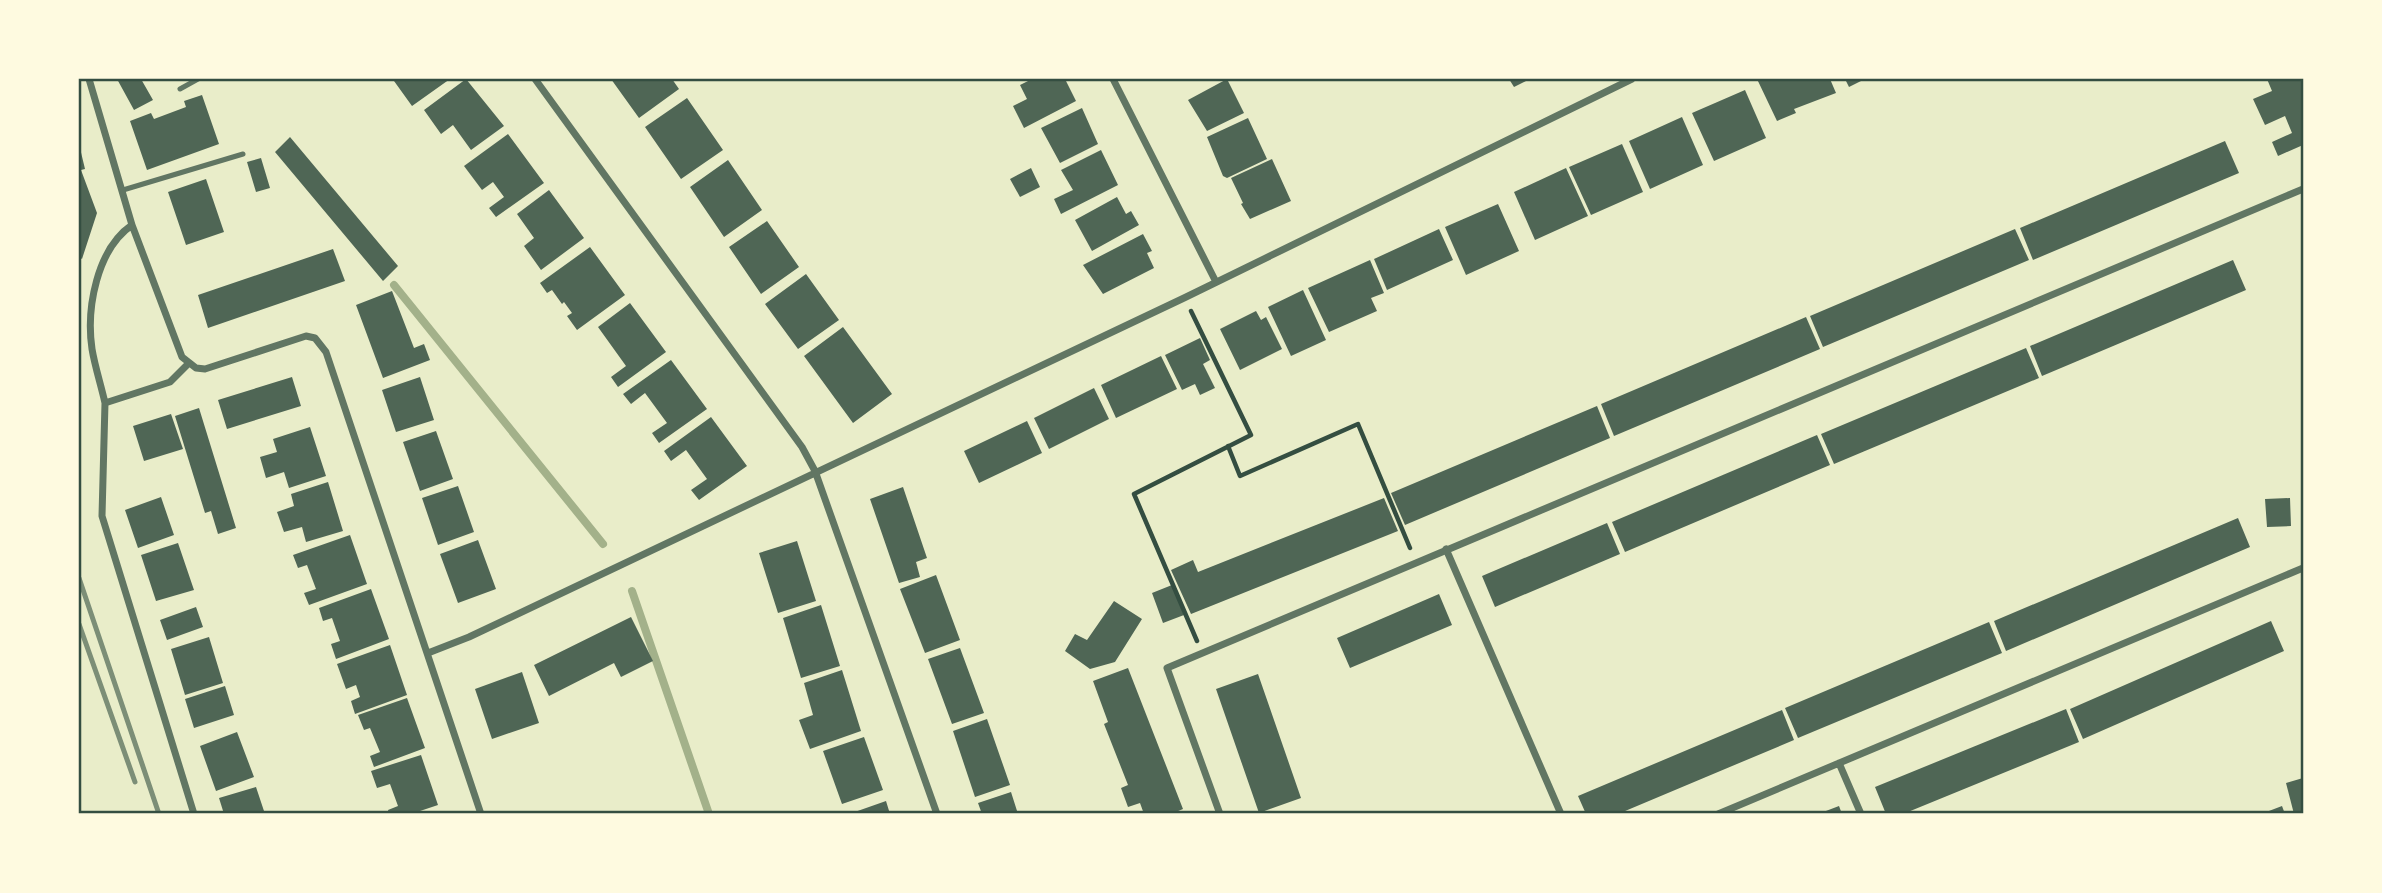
<svg xmlns="http://www.w3.org/2000/svg" width="2382" height="893" viewBox="0 0 2382 893" font-family="Raleway,sans-serif">
	<rect width="100%" height="100%" fill="#e9edc9"/>
	<g fill="none" stroke-linecap="round" stroke-linejoin="round">
		<path stroke="#a3b18a" stroke-width="8" d="M 394,285 L 603,544
			M 632,591 L 709,814"/>
	</g>
	<path fill="#4f6655" d="M 117,79 L 141,79 L 153,100 L 134,110 Z
		M 397,79 L 450,79 L 412,106 L 394,81 Z
		M 466,79 L 504,126 L 471,150 L 453,125 L 441,134 L 424,110 Z
		M 611,79 L 672,79 L 679,89 L 639,118 Z
		M 1032,79 L 1065,79 L 1076,101 L 1024,128 L 1013,106 L 1027,99 L 1020,85 Z
		M 1227,79 L 1244,113 L 1207,131 L 1188,100 Z
		M 1509,79 L 1530,79 L 1514,87 Z
		M 1757,79 L 1830,79 L 1836,93 L 1794,109 L 1796,113 L 1777,121 Z
		M 1845,79 L 1865,79 L 1849,87 Z
		M 2267,79 L 2303,79 L 2303,145 L 2278,156 L 2272,142 L 2292,133 L 2285,116 L 2265,125 L 2253,99 L 2272,91 Z
		M 1745,90 L 1766,138 L 1714,161 L 1692,113 Z
		M 202,95 L 219,144 L 147,170 L 130,121 L 151,113 L 154,119 L 186,107 L 184,101 Z
		M 687,98 L 723,150 L 681,179 L 645,127 Z
		M 1082,108 L 1098,144 L 1060,163 L 1041,128 Z
		M 1682,117 L 1703,165 L 1650,189 L 1629,141 Z
		M 1248,118 L 1267,159 L 1227,178 L 1223,176 L 1207,137 Z
		M 508,134 L 544,183 L 496,217 L 489,208 L 504,197 L 493,182 L 482,190 L 464,166 Z
		M 290,137 L 398,266 L 383,281 L 275,152 Z
		M 2225,141 L 2239,173 L 2033,260 L 2020,228 Z
		M 79,144 L 85,169 L 81,170 L 97,213 L 82,259 L 79,257 Z
		M 1622,144 L 1643,192 L 1591,215 L 1569,167 Z
		M 1101,150 L 1118,185 L 1061,214 L 1054,199 L 1073,190 L 1061,170 Z
		M 261,158 L 270,188 L 256,192 L 247,162 Z
		M 1272,159 L 1291,201 L 1250,219 L 1241,204 L 1243,203 L 1231,178 Z
		M 728,160 L 762,210 L 724,237 L 690,187 Z
		M 1031,168 L 1040,187 L 1020,197 L 1010,179 Z
		M 1566,168 L 1588,216 L 1535,240 L 1514,192 Z
		M 206,179 L 224,232 L 186,245 L 168,192 Z
		M 549,190 L 584,238 L 541,270 L 524,246 L 534,238 L 517,214 Z
		M 1117,197 L 1126,214 L 1131,211 L 1139,225 L 1092,251 L 1075,220 Z
		M 1498,204 L 1519,251 L 1466,275 L 1445,227 Z
		M 767,221 L 799,267 L 761,294 L 729,247 Z
		M 1439,229 L 1453,260 L 1387,290 L 1374,259 Z
		M 2015,229 L 2029,260 L 1823,347 L 1810,316 Z
		M 1143,234 L 1152,251 L 1147,253 L 1154,268 L 1103,294 L 1083,265 Z
		M 590,247 L 625,295 L 577,330 L 567,316 L 572,313 L 564,302 L 562,304 L 552,290 L 547,293 L 540,283 Z
		M 333,249 L 345,281 L 208,328 L 198,295 Z
		M 1370,260 L 1384,293 L 1371,298 L 1377,311 L 1329,332 L 1308,288 Z
		M 2233,260 L 2246,290 L 2042,376 L 2030,346 Z
		M 806,274 L 839,320 L 798,349 L 765,304 Z
		M 1303,290 L 1326,340 L 1291,356 L 1268,307 Z
		M 392,291 L 414,348 L 424,344 L 430,360 L 383,378 L 356,305 Z
		M 630,303 L 666,352 L 618,387 L 611,377 L 626,366 L 598,327 Z
		M 1256,311 L 1261,320 L 1266,317 L 1282,349 L 1240,370 L 1220,329 Z
		M 1806,317 L 1820,349 L 1614,436 L 1601,404 Z
		M 843,327 L 892,394 L 853,423 L 804,356 Z
		M 1200,338 L 1210,360 L 1203,364 L 1215,388 L 1200,395 L 1195,384 L 1182,390 L 1165,355 Z
		M 2026,348 L 2039,378 L 1834,464 L 1821,434 Z
		M 1161,356 L 1177,389 L 1116,418 L 1101,385 Z
		M 671,360 L 707,409 L 659,443 L 652,433 L 667,423 L 645,393 L 631,404 L 623,394 Z
		M 292,377 L 301,406 L 227,429 L 218,400 Z
		M 420,377 L 434,420 L 396,432 L 382,390 Z
		M 1094,388 L 1109,419 L 1049,449 L 1034,418 Z
		M 1597,406 L 1610,438 L 1405,525 L 1391,493 Z
		M 199,408 L 236,528 L 218,534 L 211,511 L 205,513 L 175,416 Z
		M 171,414 L 183,449 L 144,461 L 133,426 Z
		M 711,417 L 747,466 L 699,500 L 691,490 L 707,479 L 686,450 L 671,461 L 664,451 Z
		M 1027,421 L 1042,453 L 979,483 L 964,451 Z
		M 310,427 L 326,476 L 289,488 L 284,472 L 266,478 L 260,457 L 277,452 L 273,439 Z
		M 436,431 L 453,479 L 420,491 L 403,442 Z
		M 1817,435 L 1830,465 L 1625,552 L 1612,522 Z
		M 328,482 L 343,531 L 306,542 L 302,527 L 284,532 L 277,512 L 294,506 L 291,494 Z
		M 458,486 L 474,532 L 438,545 L 422,498 Z
		M 903,487 L 927,558 L 916,562 L 920,577 L 899,583 L 870,499 Z
		M 161,497 L 174,535 L 138,548 L 125,510 Z
		M 1384,498 L 1398,531 L 1191,614 L 1171,570 L 1193,560 L 1198,572 Z
		M 2290,498 L 2291,526 L 2267,527 L 2265,499 Z
		M 2238,518 L 2250,547 L 2006,651 L 1994,621 Z
		M 1607,523 L 1620,554 L 1495,607 L 1482,576 Z
		M 350,535 L 367,584 L 309,605 L 304,593 L 316,589 L 307,565 L 298,568 L 293,555 Z
		M 478,540 L 496,589 L 458,603 L 440,554 Z
		M 797,541 L 816,601 L 778,613 L 759,553 Z
		M 178,543 L 194,590 L 156,601 L 141,555 Z
		M 936,575 L 960,640 L 925,653 L 900,589 Z
		M 1172,585 L 1184,615 L 1163,623 L 1152,593 Z
		M 371,589 L 389,639 L 336,659 L 331,644 L 340,641 L 332,618 L 323,621 L 319,608 Z
		M 1439,594 L 1452,625 L 1350,668 L 1337,638 Z
		M 1114,601 L 1142,619 L 1115,662 L 1090,669 L 1065,651 L 1075,634 L 1087,640 Z
		M 821,605 L 840,666 L 801,678 L 783,618 Z
		M 196,607 L 203,627 L 167,640 L 160,620 Z
		M 631,617 L 653,661 L 621,677 L 614,663 L 549,696 L 534,665 Z
		M 2271,621 L 2284,651 L 2083,739 L 2070,709 Z
		M 1989,622 L 2002,653 L 1798,738 L 1785,708 Z
		M 209,637 L 223,683 L 185,695 L 171,649 Z
		M 390,645 L 407,695 L 355,714 L 351,701 L 360,697 L 356,685 L 346,689 L 337,664 Z
		M 960,648 L 984,713 L 952,724 L 928,659 Z
		M 1128,668 L 1183,809 L 1171,814 L 1144,814 L 1140,803 L 1128,807 L 1121,788 L 1128,785 L 1104,724 L 1108,722 L 1093,681 Z
		M 842,670 L 861,731 L 810,749 L 799,720 L 813,715 L 804,683 Z
		M 522,672 L 539,723 L 492,739 L 475,689 Z
		M 1258,674 L 1301,798 L 1259,813 L 1216,689 Z
		M 225,686 L 234,715 L 194,728 L 185,699 Z
		M 407,698 L 425,748 L 374,767 L 370,756 L 380,752 L 370,728 L 364,730 L 358,715 Z
		M 2066,709 L 2079,742 L 1903,814 L 1886,814 L 1875,787 Z
		M 1782,710 L 1794,740 L 1618,814 L 1586,814 L 1578,796 Z
		M 987,719 L 1010,785 L 975,797 L 953,731 Z
		M 237,732 L 254,777 L 216,791 L 200,746 Z
		M 864,737 L 883,790 L 842,804 L 823,751 Z
		M 421,755 L 438,805 L 411,814 L 389,814 L 388,810 L 398,806 L 390,784 L 377,788 L 371,771 Z
		M 2303,778 L 2303,814 L 2294,814 L 2286,783 Z
		M 256,787 L 264,811 L 253,814 L 224,814 L 219,798 Z
		M 1011,792 L 1018,814 L 982,814 L 978,803 Z
		M 886,801 L 890,814 L 849,814 Z
		M 1839,806 L 1842,814 L 1818,814 Z
		M 2282,806 L 2285,814 L 2261,814 Z"/>
	<g fill="none" stroke-linecap="round" stroke-linejoin="round">
		<path stroke="#344e41" stroke-width="4.5" d="M 1191,311 L 1251,435 L 1134,494 L 1197,641
			M 1228,446 L 1240,476 L 1358,424 L 1410,548"/>
		<path stroke="#617663" stroke-width="5" d="M 180,89 L 198,79
			M 123,190 L 243,154"/>
		<path stroke="#617663" stroke-width="7" d="M 89,79 L 132,225 L 182,357 L 196,368 L 205,369 L 306,336 L 315,338 L 326,352 L 481,814
			M 535,79 L 802,447 L 815,471 L 937,814
			M 1113,79 L 1216,282
			M 132,225 C 97,249 86,308 92,349 C 95,367 101,385 105,403 L 170,382 L 189,363
			M 105,403 L 102,516 L 194,814
			M 1446,549 L 1561,814
			M 428,653 L 469,637 L 1184,298 L 1632,79
			M 1839,763 L 1861,814
			M 1220,814 L 1167,668 L 2303,189
			M 1718,814 L 2303,568"/>
		<path stroke="#7c8e77" stroke-width="5" d="M 79,578 L 159,814
			M 79,624 L 135,782"/>
	</g>
	<rect width="2382" height="893" fill="none" stroke="#fefae0" stroke-width="161"/>
	<rect x="80" y="80" width="2222" height="732" fill="none" stroke="#344e41" stroke-width="2.5"/>
</svg>
